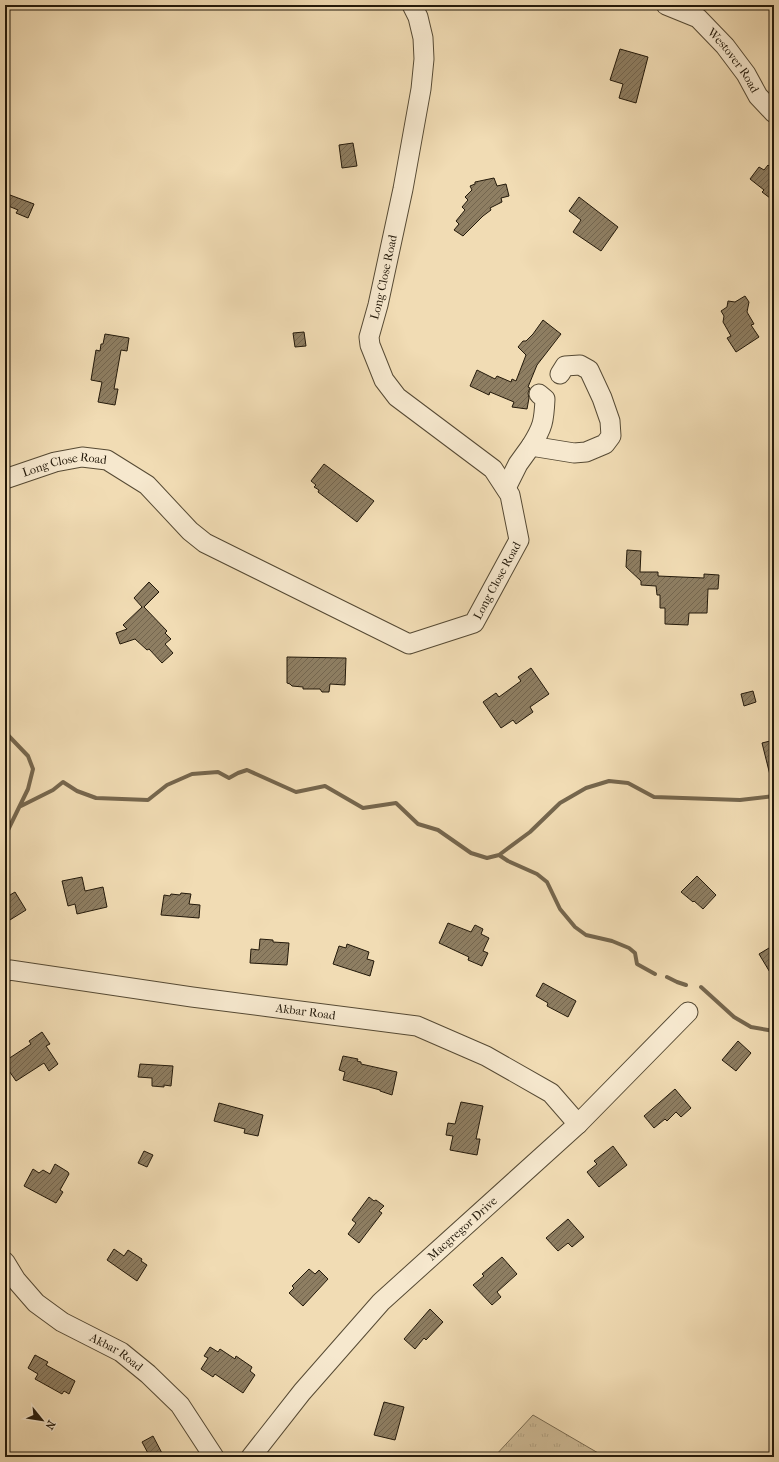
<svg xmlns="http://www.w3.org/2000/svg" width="779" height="1462" viewBox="0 0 779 1462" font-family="'IM FELL French Canon',serif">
	<defs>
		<pattern id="park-tufts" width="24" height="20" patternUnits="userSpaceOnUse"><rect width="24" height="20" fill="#cebb97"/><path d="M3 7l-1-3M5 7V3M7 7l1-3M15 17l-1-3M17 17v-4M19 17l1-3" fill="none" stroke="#b1a081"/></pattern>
		<pattern id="building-hatch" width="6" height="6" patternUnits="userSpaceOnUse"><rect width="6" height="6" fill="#8e7e62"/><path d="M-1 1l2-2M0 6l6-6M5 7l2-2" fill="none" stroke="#74664f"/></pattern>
	</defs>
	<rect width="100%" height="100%" fill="#f1dcb4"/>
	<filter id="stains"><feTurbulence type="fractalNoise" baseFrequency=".005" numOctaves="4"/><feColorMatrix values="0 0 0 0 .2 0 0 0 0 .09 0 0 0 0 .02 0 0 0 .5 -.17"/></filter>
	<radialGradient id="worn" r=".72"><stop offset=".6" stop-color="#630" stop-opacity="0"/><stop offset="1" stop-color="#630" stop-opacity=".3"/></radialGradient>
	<path fill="url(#park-tufts)" stroke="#786a50" d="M 533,1415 L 605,1457 L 494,1457 Z"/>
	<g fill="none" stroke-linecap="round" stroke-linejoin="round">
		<path stroke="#75664d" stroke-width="4" d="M 5,732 L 28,756 L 33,769 L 28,789 L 8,830 L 5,830
			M 21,806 L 53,790 L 63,782 L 77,791 L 96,798 L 148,800 L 167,785 L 192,774 L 218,772 L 229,778 L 238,773 L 247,770 L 296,792 L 325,786 L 363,808 L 396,803 L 418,824 L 438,830 L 471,853 L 487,858 L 499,855 L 530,832 L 560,803 L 586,788 L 609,781 L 628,783 L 654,797 L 740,800 L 774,796
			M 499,855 L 508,861 L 537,874 L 547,882 L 560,909 L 575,927 L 586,935 L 612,941 L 629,948 L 635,953 L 637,964 L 655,974
			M 667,977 L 677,982 L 686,985
			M 701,987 L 734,1017 L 751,1027 L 774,1031"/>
	</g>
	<path fill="url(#building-hatch)" stroke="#23190a" d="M 620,49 L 648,57 L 636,103 L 619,98 L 623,84 L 610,80 Z
		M 353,143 L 357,166 L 342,168 L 339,145 Z
		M 768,165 L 774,170 L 774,201 L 762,192 L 764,190 L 750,179 L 759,167 L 764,170 Z
		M 494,178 L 497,186 L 506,184 L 509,196 L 501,198 L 502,202 L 490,208 L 491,210 L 483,216 L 463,236 L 454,230 L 459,224 L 456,221 L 465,210 L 462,207 L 468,200 L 465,197 L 472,190 L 470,186 L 475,184 L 475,182 Z
		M 10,195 L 34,204 L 28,218 L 16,213 L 18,210 L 6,205 Z
		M 579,197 L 618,227 L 601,251 L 573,232 L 581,220 L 569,211 Z
		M 745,296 L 749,302 L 747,312 L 754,324 L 751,325 L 759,337 L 736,352 L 727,338 L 731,336 L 723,322 L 724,316 L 721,311 L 727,307 L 728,301 L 735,302 Z
		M 543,320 L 561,334 L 537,365 L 528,387 L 530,388 L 528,393 L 529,398 L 527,409 L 512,407 L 514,402 L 490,392 L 489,395 L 470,386 L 477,370 L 495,379 L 497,376 L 511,382 L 512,379 L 516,381 L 526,355 L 518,347 L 523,341 L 526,341 L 533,334 Z
		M 304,332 L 306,346 L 295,347 L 293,333 Z
		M 105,334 L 129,338 L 127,351 L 121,350 L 114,389 L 118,389 L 115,405 L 98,402 L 102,382 L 91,380 L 96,350 L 100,351 L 101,344 L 103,344 Z
		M 324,464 L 374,501 L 357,522 L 318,492 L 319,490 L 314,487 L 316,485 L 311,481 Z
		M 627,550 L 641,551 L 640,572 L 658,572 L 658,576 L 704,578 L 704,574 L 719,575 L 718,589 L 708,589 L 707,613 L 689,613 L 688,625 L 665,624 L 665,608 L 660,608 L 660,595 L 657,595 L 656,586 L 641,585 L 641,581 L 626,567 Z
		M 149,582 L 159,592 L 144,607 L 167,631 L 165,633 L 171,639 L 165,644 L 173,653 L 162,663 L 149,649 L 147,650 L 135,639 L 120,644 L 116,633 L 127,629 L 123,625 L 142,607 L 134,598 Z
		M 287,657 L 346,658 L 345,685 L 330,684 L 329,692 L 322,692 L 320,689 L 303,689 L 303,687 L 292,686 L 290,684 L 287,683 Z
		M 531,668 L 549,694 L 530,707 L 533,712 L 516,724 L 513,720 L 501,728 L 483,702 L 496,693 L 499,697 L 521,681 L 518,677 Z
		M 753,691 L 756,702 L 744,706 L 741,694 Z
		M 774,740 L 774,775 L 770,775 L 762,743 Z
		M 697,876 L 716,895 L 703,909 L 694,901 L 693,902 L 681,892 Z
		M 82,877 L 85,891 L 103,887 L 107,907 L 77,914 L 75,904 L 68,906 L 62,881 Z
		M 15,892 L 26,910 L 5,923 L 5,898 Z
		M 181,893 L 191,894 L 189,904 L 200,905 L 199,918 L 161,915 L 164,895 L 170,896 L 171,894 L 180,895 Z
		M 448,923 L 471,932 L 475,925 L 483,929 L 481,934 L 489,938 L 483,951 L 488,953 L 482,966 L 468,960 L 469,957 L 439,943 Z
		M 260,939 L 273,940 L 273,942 L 289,943 L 287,965 L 250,963 L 251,949 L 259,950 Z
		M 347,944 L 369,952 L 367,959 L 374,961 L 370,976 L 333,964 L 339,946 L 346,948 Z
		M 774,945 L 774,979 L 759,954 Z
		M 543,983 L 576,1001 L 568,1017 L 547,1006 L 548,1003 L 536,996 Z
		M 42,1032 L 50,1044 L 46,1046 L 58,1064 L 49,1071 L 44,1063 L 16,1081 L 5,1065 L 5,1061 L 31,1044 L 29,1041 Z
		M 738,1041 L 751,1053 L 736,1071 L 722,1060 Z
		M 343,1056 L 358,1059 L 357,1061 L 361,1062 L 361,1064 L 397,1072 L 392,1095 L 380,1091 L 380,1090 L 343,1080 L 345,1072 L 339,1070 Z
		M 140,1064 L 173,1066 L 171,1086 L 164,1085 L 164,1087 L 152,1086 L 152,1078 L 138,1077 Z
		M 675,1089 L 691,1108 L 681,1117 L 676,1112 L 667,1121 L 665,1119 L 654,1128 L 644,1116 Z
		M 461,1102 L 483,1106 L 476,1139 L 480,1139 L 477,1155 L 450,1150 L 453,1136 L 446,1135 L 448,1123 L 455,1124 Z
		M 219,1103 L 263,1115 L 258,1136 L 244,1133 L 245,1129 L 214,1121 Z
		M 613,1146 L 627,1165 L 599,1187 L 587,1172 L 597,1164 L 594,1161 Z
		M 144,1151 L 153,1155 L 147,1167 L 138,1163 Z
		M 55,1164 L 68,1172 L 69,1174 L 60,1190 L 63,1192 L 56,1203 L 24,1186 L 33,1169 L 39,1173 L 43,1170 L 50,1174 Z
		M 369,1197 L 374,1201 L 376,1200 L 384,1206 L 379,1211 L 382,1213 L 359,1243 L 348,1234 L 356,1223 L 352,1220 Z
		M 568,1219 L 584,1237 L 572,1247 L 568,1243 L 558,1251 L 546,1238 Z
		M 114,1249 L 124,1256 L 128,1250 L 142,1259 L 141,1261 L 147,1265 L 137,1281 L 107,1260 Z
		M 502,1257 L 517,1274 L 497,1292 L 501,1297 L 492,1305 L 473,1285 L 484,1276 L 482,1274 Z
		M 309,1269 L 315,1274 L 319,1270 L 328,1279 L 303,1306 L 289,1293 L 294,1288 L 292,1286 Z
		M 430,1309 L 443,1322 L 426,1340 L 424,1338 L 415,1349 L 404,1339 Z
		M 210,1347 L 218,1352 L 220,1349 L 235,1359 L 236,1356 L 252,1367 L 250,1371 L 255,1375 L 243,1393 L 215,1374 L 213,1377 L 201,1369 L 208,1358 L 204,1356 Z
		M 35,1355 L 48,1362 L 46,1365 L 75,1381 L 69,1394 L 64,1391 L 62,1394 L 35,1379 L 38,1374 L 28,1368 Z
		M 384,1402 L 404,1407 L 395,1440 L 374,1435 Z
		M 153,1436 L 164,1457 L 150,1457 L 142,1442 Z"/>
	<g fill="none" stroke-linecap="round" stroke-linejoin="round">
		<g stroke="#564a34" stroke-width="21">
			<g id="minor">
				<path id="s1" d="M 666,5 L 698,18 L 725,46 L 746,74 L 758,96 L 774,113"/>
				<path d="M 531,446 C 543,427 544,421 545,399 L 539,394"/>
				<path id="s2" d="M 5,479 L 55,462 L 82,457 L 107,460 L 147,485 L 190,531 L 205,543 L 409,644 L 474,623 L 519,540 L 510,495 L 493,469 L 397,397 L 384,380 L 370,345 L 369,337 L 378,305 L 403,189 L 421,89 L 424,59 L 423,38 L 418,17 L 412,5"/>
				<path d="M 506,488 L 518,464 L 531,446 L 574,453 L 586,452 L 605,444 L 611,436 L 610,421 L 602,398 L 589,370 L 580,365 L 565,366 L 560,374"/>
				<path id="s3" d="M 5,972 L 10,970 L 192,997 L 417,1026 L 486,1056 L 551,1093 L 578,1124"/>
				<path id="s4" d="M 5,1262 L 16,1280 L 36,1303 L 62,1322 L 121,1352 L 148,1374 L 180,1405 L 214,1457"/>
				<path id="s5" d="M 251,1457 L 302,1392 L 381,1302 L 578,1124 L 688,1012"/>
			</g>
		</g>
		<use href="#minor" stroke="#f6e8ce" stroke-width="19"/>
	</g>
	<g text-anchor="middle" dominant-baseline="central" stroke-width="4" stroke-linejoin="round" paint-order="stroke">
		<g font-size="12" fill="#23190a" stroke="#f6e8ce">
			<text stroke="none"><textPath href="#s1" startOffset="90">Westover Road</textPath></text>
			<text stroke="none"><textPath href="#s2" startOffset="951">Long Close Road</textPath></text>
			<text stroke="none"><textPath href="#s2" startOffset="62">Long Close Road</textPath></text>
			<text stroke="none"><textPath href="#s2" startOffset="579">Long Close Road</textPath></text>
			<text stroke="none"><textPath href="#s3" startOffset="304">Akbar Road</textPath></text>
			<text stroke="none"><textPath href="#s5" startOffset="312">Macgregor Drive</textPath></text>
			<text stroke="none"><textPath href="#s4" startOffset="146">Akbar Road</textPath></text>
		</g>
	</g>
	<rect width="779" height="1462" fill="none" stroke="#f1dcb4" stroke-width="20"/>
	<rect x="6" y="6" width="767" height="1450" fill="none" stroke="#23190a" stroke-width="2"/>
	<rect x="10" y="10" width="759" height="1442" fill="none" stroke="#23190a"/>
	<g transform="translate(42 1420) rotate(120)" stroke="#f6e8ce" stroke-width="3" paint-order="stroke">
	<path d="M0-3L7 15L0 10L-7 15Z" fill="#23190a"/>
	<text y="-6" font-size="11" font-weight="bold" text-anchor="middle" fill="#23190a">N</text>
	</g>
	<rect width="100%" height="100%" filter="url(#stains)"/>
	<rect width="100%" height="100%" fill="url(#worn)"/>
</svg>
